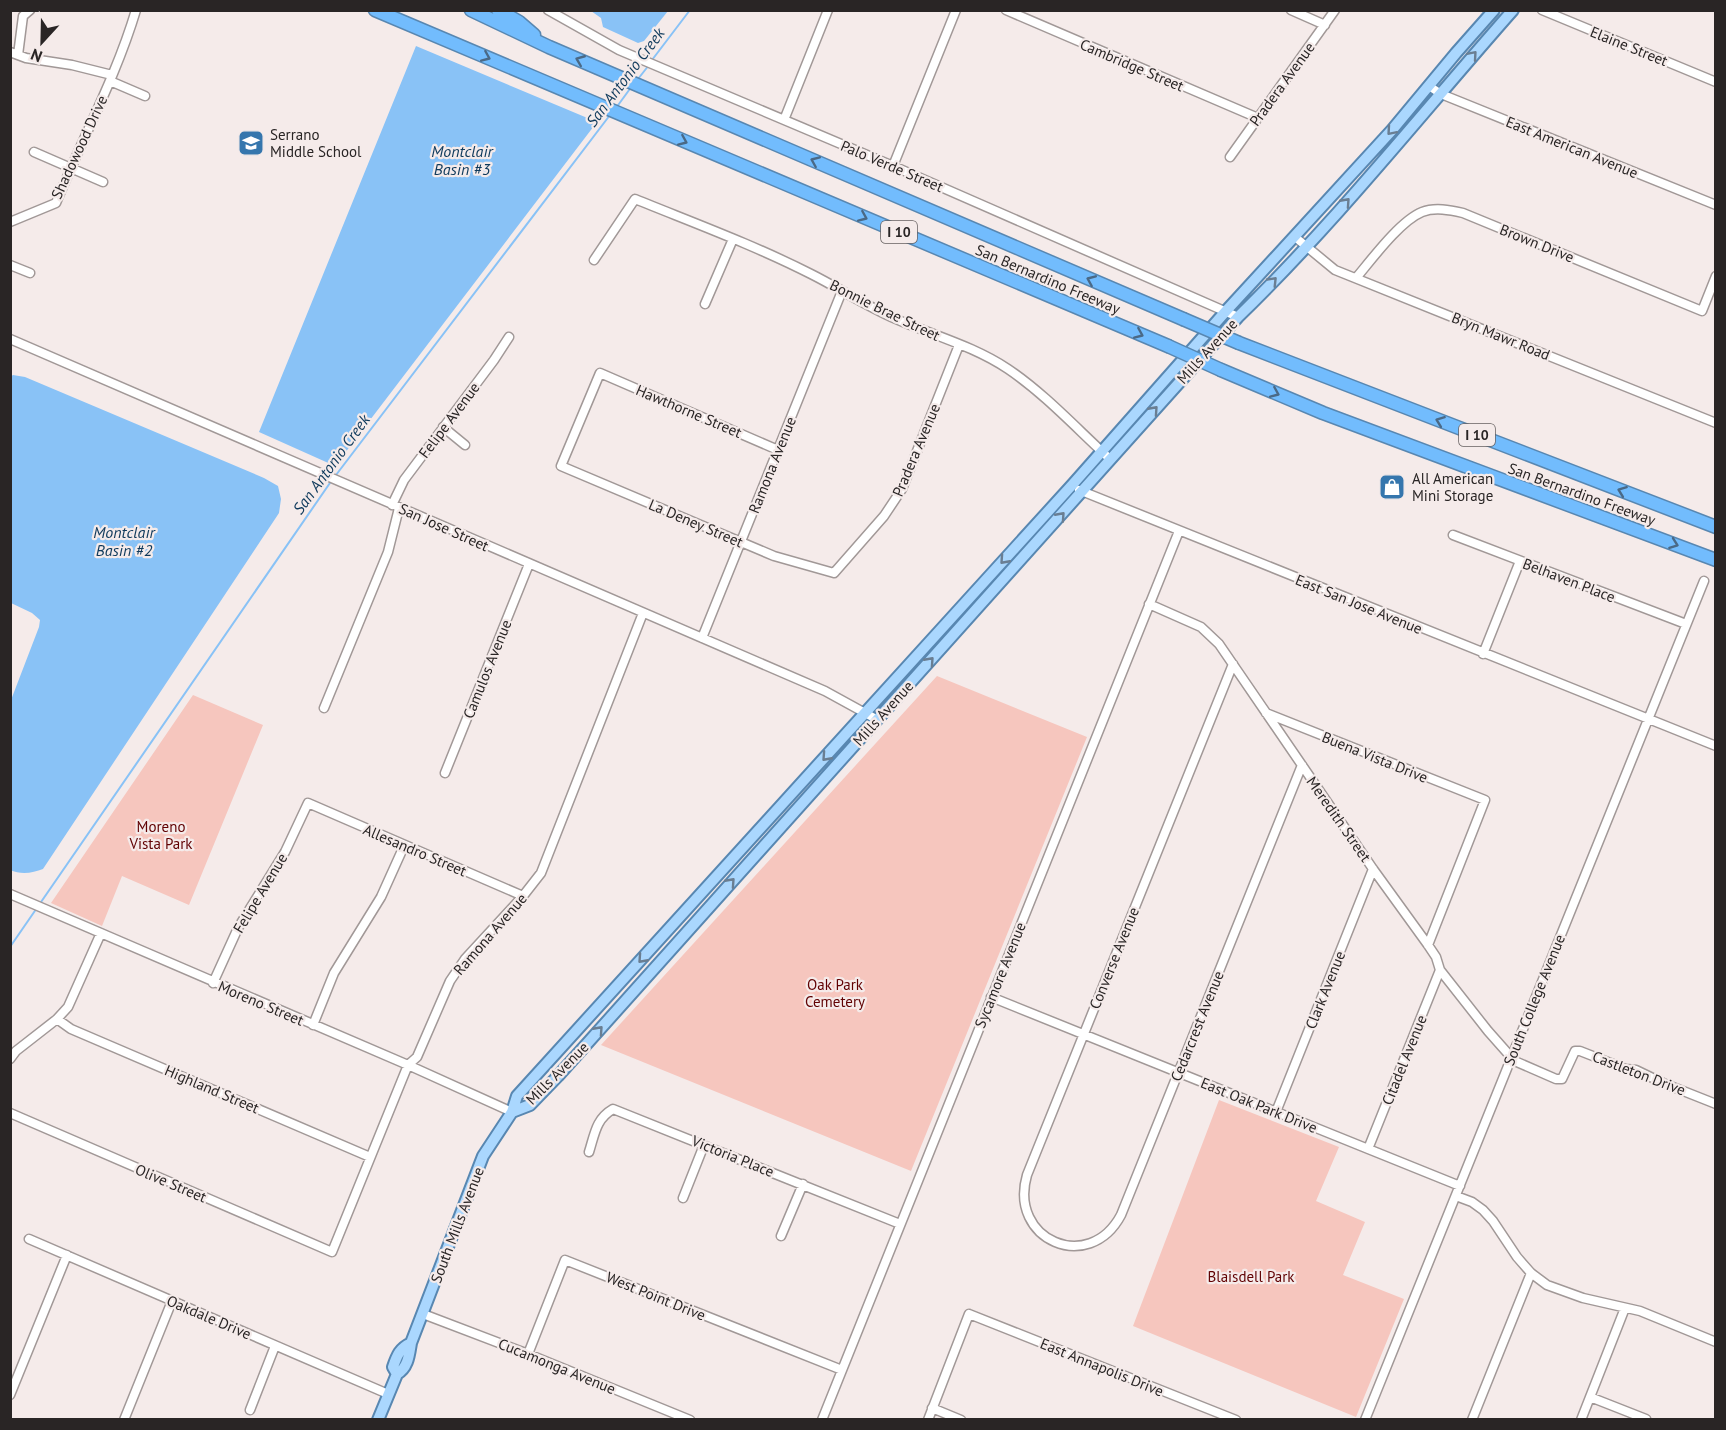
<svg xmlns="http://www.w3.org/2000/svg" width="1726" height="1430" viewBox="0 0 1726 1430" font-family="'PT Sans',sans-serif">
	<rect width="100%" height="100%" fill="#f5ebea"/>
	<path fill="#f6c6be" d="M 937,676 L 1087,737 L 911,1171 L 601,1045 Z
		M 193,695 L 263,725 L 189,905 L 122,876 L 102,926 L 51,903 Z
		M 1219,1100 L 1339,1147 L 1316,1201 L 1365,1222 L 1343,1275 L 1404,1299 L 1356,1417 L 1133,1326 Z"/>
	<path fill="#89c2f6" d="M 591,11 L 668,11 L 644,41 L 638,43 L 603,27 L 601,18 Z
		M 416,46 L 597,122 L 335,466 L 259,432 Z
		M 13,375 L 25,377 L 264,478 L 278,486 L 281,499 L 279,513 L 43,869 C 33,873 21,875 10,870 L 11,700 L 39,627 L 40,620 L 32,613 L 11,603 L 10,377 Z"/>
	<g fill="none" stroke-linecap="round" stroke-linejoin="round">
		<path stroke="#89c2f6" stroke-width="2" d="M 652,60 L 690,10
			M 638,79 L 649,65
			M 616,108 L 632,86
			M 336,475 L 610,115
			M 10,947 L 332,480"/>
		<g stroke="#a19897" stroke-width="11">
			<path id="minor" d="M 548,10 L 619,50 L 893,166 L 1238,317
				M 1006,10 L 1258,118
				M 1291,10 L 1325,25
				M 1542,10 L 1716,82
				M 10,52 L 26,58 L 72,65 L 112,75
				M 18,55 L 23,16 L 30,10
				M 110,81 L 145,96
				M 1429,86 L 1441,94 L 1716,205
				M 784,120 L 828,10
				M 34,152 L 103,182
				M 1230,157 L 1335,10
				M 893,166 L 956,10
				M 10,222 L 56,203 C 82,139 116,77 136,10
				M 1295,237 L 1335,270 L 1716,423
				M 594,260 L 635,199 C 694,223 754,245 811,274 C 839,288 866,306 896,319 C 932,335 974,346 1008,369 C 1045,394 1077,429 1110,459
				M 10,265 L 30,273
				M 1356,278 C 1372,259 1400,221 1422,212 C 1435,207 1450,210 1463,213 L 1702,311 L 1716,276
				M 705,304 L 733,239
				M 10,339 L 825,691 L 876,719
				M 443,427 L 465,445
				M 778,450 L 600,373 L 561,466 L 774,556 L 834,573 L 884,516 L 902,489 L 959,345
				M 1079,490 L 1716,746
				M 392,505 L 404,480 L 494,360 L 509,337
				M 1453,535 L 1686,624
				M 1149,604 L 1201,627 L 1219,644 L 1373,869 L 1428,945 L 1436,957 L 1440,970 L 1488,1031 L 1511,1057
				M 702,638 L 842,291
				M 1483,654 L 1520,561
				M 1233,664 L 1027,1175 C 1008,1240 1089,1275 1121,1215 L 1302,765
				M 324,708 L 388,552 L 399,508
				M 1266,713 L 1485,800 L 1428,945
				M 445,773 L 529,564
				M 10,894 L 408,1065 L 512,1112
				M 213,983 L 238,928 L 285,852 L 308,803 L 523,896
				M 991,997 L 1460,1186
				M 57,1019 L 71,1029 L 370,1157
				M 313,1025 L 334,973 L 381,897 L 404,846
				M 10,1059 L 16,1051 L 57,1019 L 68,1007 L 101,933
				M 1510,1059 L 1556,1079 L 1562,1079 L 1575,1051 L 1580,1051 L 1626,1069 L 1636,1070 L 1663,1083 L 1716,1104
				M 1276,1112 L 1373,869
				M 10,1113 L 332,1252 L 408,1065 L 417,1057 L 450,981 L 465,959 L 523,896 L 541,873 L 643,613
				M 1368,1149 L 1440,970
				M 589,1152 C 595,1133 596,1119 613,1109 L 900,1224
				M 1456,1196 L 1472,1202 L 1483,1210 L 1493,1221 L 1517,1257 L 1531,1273 L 1547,1285 L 1583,1298 L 1640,1311 L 1716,1342
				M 683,1198 L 704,1145
				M 781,1236 L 803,1184
				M 29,1239 L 388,1394
				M 423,1314 L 528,1354 L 690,1420
				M 528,1354 L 565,1260 L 842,1370
				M 10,1395 L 67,1255
				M 1590,1397 L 1646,1419
				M 932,1408 L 961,1420
				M 250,1410 L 275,1346
				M 124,1420 L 172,1301
				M 822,1420 L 1179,531
				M 928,1420 L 969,1314 L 1236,1420
				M 1365,1420 L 1704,581
				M 1472,1420 L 1531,1273
				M 1581,1420 L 1625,1308"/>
		</g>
		<g stroke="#5887b1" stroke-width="14">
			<path id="major" d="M 512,1112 L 530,1105 L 558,1076 L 1238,317 C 1337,221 1422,113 1513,10
				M 397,1374 L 393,1367 C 397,1355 400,1348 411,1343
				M 378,1420 L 397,1374 C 408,1368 409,1355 411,1343 L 483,1156 L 512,1112 L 517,1096 L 1073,484 L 1226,311 L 1392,130 L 1456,53 L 1494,10"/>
		</g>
		<g stroke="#5887b1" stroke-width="15">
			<path id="highway" d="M 375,10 L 1168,346
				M 471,10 L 549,47 L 1183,319
				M 498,10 L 519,22 L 534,35
				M 1239,343 L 1716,527
				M 1221,370 L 1323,413 L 1716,560"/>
		</g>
		<use href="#minor" stroke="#fff" stroke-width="8"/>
		<use href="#major" stroke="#aad7fe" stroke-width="10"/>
		<use href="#highway" stroke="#72bcfd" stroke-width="12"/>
		<g stroke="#5887b1" stroke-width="15" stroke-linecap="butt">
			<path id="highway-bridge" d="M 1183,319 L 1239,343
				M 1168,346 L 1221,370"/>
		</g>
		<use href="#highway-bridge" stroke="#72bcfd" stroke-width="12"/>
	</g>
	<defs><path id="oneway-chevron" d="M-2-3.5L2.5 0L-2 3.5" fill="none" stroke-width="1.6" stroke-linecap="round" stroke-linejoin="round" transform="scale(1.5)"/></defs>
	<g stroke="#6a7e92">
		<use href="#oneway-chevron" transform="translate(1473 55) rotate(-49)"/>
		<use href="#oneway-chevron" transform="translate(1391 131) rotate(131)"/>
		<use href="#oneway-chevron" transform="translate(1346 202) rotate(-48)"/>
		<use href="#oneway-chevron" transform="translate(1273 281) rotate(-46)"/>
		<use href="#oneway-chevron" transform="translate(1154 410) rotate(-48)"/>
		<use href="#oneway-chevron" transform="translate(1061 516) rotate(-48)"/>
		<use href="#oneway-chevron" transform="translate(1004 560) rotate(132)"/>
		<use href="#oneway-chevron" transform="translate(930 661) rotate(-48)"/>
		<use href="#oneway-chevron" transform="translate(826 757) rotate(132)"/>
		<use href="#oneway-chevron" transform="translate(731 882) rotate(-48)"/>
		<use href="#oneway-chevron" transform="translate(642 959) rotate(132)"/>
		<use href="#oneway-chevron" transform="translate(599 1030) rotate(-48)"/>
	</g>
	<g stroke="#4a6986">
		<use href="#oneway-chevron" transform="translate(486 57) rotate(23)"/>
		<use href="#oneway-chevron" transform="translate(580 60) rotate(-158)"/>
		<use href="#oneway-chevron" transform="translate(683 141) rotate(23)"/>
		<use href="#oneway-chevron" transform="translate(815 161) rotate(-157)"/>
		<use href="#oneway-chevron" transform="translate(863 217) rotate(23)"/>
		<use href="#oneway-chevron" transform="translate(1091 280) rotate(-157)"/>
		<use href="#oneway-chevron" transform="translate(1139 334) rotate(23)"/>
		<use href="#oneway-chevron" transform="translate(1275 393) rotate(23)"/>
		<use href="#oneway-chevron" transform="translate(1440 421) rotate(-159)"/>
		<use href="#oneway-chevron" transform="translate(1622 491) rotate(-159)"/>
		<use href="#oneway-chevron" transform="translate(1674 544) rotate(20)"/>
	</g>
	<defs>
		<g id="school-square" transform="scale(1.35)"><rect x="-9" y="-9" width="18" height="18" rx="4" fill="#3576ad" stroke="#f5ebea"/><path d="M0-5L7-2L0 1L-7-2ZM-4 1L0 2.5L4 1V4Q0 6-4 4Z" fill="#fff"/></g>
		<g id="shop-square" transform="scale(1.35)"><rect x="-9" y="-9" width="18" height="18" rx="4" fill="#3576ad" stroke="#f5ebea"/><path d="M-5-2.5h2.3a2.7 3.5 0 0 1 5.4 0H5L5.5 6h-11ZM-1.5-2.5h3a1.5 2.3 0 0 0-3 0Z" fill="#fff"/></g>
	</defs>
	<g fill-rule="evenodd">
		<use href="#school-square" x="251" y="143"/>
		<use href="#shop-square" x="1392" y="487"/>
	</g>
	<g text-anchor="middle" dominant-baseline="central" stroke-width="4.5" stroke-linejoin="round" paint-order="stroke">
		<g fill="#f5ebea" stroke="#666060" stroke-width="1.5">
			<rect x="881" y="221" width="36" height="22" rx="4.5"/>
			<rect x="1459" y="424" width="36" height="22" rx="4.5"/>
		</g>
		<g font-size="14" font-weight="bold" fill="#292525">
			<text x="899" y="232">I 10</text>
			<text x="1477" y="435">I 10</text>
		</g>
		<g font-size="15" fill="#292525" stroke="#f5ebea">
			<text transform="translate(1629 46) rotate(22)">Elaine Street</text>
			<text transform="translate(1132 65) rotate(23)">Cambridge Street</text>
			<text transform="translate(1282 84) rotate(-54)">Pradera Avenue</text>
			<text transform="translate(79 147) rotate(-65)">Shadowood Drive</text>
			<text transform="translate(1572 147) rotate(22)">East American Avenue</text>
			<text transform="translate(892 166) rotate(23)">Palo Verde Street</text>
			<text transform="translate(1537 243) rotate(22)">Brown Drive</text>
			<text transform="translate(1048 279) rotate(23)">San Bernardino Freeway</text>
			<text transform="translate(885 310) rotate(26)">Bonnie Brae Street</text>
			<text transform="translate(1501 336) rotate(22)">Bryn Mawr Road</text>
			<text transform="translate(1207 351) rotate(-48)">Mills Avenue</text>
			<text transform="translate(689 411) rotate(23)">Hawthorne Street</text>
			<text transform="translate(449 420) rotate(-53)">Felipe Avenue</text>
			<text transform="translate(916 450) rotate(-67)">Pradera Avenue</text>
			<text transform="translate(772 465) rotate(-68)">Ramona Avenue</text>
			<text transform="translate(1582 494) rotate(20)">San Bernardino Freeway</text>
			<text transform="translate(696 523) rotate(23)">La Deney Street</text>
			<text transform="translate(444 527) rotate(24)">San Jose Street</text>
			<text transform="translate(1569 580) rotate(21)">Belhaven Place</text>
			<text transform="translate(1359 604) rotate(22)">East San Jose Avenue</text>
			<text transform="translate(487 669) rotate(-68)">Camulos Avenue</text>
			<text transform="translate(883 713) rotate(-48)">Mills Avenue</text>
			<text transform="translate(1375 757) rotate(22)">Buena Vista Drive</text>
			<text transform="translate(1339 819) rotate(55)">Meredith Street</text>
			<text transform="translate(415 850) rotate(23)">Allesandro Street</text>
			<text transform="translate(260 893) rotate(-59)">Felipe Avenue</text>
			<text transform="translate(490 934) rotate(-49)">Ramona Avenue</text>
			<text transform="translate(1114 958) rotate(-68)">Converse Avenue</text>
			<text transform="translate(1000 975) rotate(-68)">Sycamore Avenue</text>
			<text transform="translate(1325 990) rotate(-68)">Clark Avenue</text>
			<text transform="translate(1534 1000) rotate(-68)">South College Avenue</text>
			<text transform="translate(261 1003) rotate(23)">Moreno Street</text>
			<text transform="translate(1197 1026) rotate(-68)">Cedarcrest Avenue</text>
			<text transform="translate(1404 1060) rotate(-68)">Citadel Avenue</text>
			<text transform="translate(557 1073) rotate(-45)">Mills Avenue</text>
			<text transform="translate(1639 1073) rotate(21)">Castleton Drive</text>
			<text transform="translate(212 1089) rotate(23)">Highland Street</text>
			<text transform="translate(1259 1105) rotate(22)">East Oak Park Drive</text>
			<text transform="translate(733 1156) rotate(22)">Victoria Place</text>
			<text transform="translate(171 1183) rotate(23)">Olive Street</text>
			<text transform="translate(457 1225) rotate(-69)">South Mills Avenue</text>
			<text transform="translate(656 1296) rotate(22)">West Point Drive</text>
			<text transform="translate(209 1317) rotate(23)">Oakdale Drive</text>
			<text transform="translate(557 1366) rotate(22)">Cucamonga Avenue</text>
			<text transform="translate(1102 1367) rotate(22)">East Annapolis Drive</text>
		</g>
		<g font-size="15" fill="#292525" stroke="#f5ebea" text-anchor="start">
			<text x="270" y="134">Serrano<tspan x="270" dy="17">Middle School</tspan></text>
			<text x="1412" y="478">All American<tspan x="1412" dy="17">Mini Storage</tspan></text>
		</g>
		<g font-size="15" fill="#610203" stroke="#f5ebea">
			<text x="161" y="826">Moreno<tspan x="161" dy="17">Vista Park</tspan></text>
			<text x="835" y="984">Oak Park<tspan x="835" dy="17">Cemetery</tspan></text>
			<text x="1251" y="1276">Blaisdell Park</text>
		</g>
		<g font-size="16" font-style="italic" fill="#0f3a5c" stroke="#f5ebea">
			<text transform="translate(625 77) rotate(-53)">San Antonio Creek</text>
			<text x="462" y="151">Montclair<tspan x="462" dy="18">Basin #3</tspan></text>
			<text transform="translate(331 464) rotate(-54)">San Antonio Creek</text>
			<text x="124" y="532">Montclair<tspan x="124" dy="18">Basin #2</tspan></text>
		</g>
	</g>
	<rect width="1726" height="1430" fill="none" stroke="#292525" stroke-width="24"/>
	<g transform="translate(42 42) rotate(202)" stroke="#f5ebea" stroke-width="4.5" paint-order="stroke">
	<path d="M0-4.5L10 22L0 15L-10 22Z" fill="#292525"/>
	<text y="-9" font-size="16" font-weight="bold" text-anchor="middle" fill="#292525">N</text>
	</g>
</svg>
